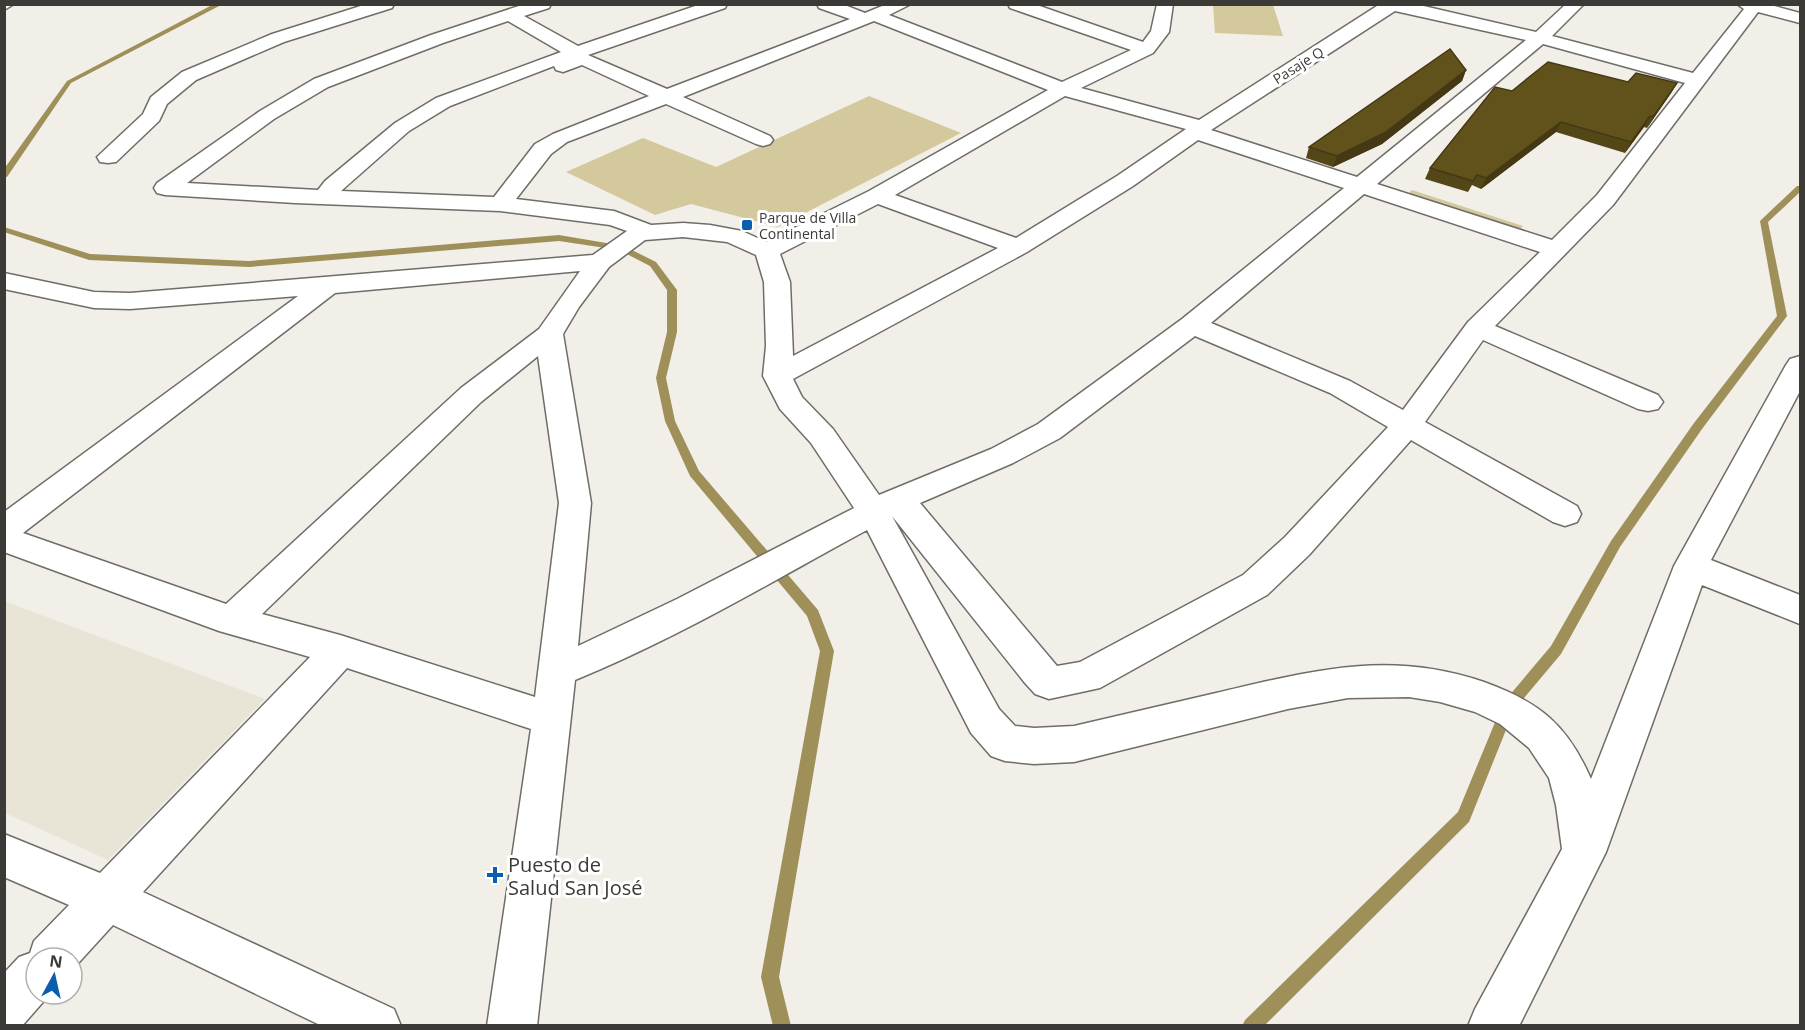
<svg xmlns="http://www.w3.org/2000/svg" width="1805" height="1030" viewBox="0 0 1805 1030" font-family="'Open Sans',sans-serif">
	<rect width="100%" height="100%" fill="#f1efe8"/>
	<path fill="#e8e5d7" d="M 4,601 L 265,699 L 108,860 L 5,813 Z"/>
	<path fill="#d4c89d" d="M 1213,5 L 1273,5 L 1283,36 L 1215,33 Z
		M 869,96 L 961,133 L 778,227 L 691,204 L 655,215 L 566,172 L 643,138 L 716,167 Z
		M 1412,190 L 1523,226 L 1519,230 L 1408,194 Z"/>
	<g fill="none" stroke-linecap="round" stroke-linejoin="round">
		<path fill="#9f905a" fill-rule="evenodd" d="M 214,4 L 223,4 L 71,83 L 7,177 L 4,177 L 4,169 L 67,81 Z
			M 1797,186 L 1800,186 L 1800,192 L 1768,222 L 1787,316 L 1702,429 L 1620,547 L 1561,654 L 1514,710 L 1469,822 L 1264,1026 L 1242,1026 L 1245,1020 L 1458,812 L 1503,703 L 1551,646 L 1611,541 L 1694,423 L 1777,316 L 1760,221 Z
			M 4,227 L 90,254 L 249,261 L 559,235 L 624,246 L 656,262 L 677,290 L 677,332 L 666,378 L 675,421 L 699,471 L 818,610 L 834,651 L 779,977 L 791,1026 L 773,1026 L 761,977 L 820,651 L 807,616 L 690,476 L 665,421 L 656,378 L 667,332 L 667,290 L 650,266 L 619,250 L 559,241 L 249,267 L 89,260 L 4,232 Z"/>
		<g stroke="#6f6d67" stroke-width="3">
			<path id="minor" d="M 4,4 L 14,4 L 4,10 Z
				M 367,4 L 394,4 L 392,8 L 284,42 L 196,80 L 167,104 L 159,121 L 116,162 L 108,163 L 100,162 L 97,157 L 143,114 L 151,97 L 182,72 L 272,34 Z
				M 525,4 L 551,4 L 549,8 L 524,16 L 578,46 L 701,4 L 727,4 L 725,8 L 588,55 L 667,89 L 850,19 L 819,8 L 817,4 L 842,4 L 865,13 L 887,4 L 911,4 L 889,15 L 1062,82 L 1131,50 L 1010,8 L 1008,4 L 1034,4 L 1143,42 L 1151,31 L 1157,4 L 1173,4 L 1169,32 L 1153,53 L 1081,88 L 1199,120 L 1380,4 L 1415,4 L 1536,32 L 1566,4 L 1584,4 L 1552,36 L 1693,73 L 1744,9 L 1737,4 L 1767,4 L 1800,13 L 1800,23 L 1758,12 L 1613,205 L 1495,326 L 1658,395 L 1663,402 L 1658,409 L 1648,411 L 1638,409 L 1483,340 L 1425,422 L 1577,506 L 1581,514 L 1577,522 L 1565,526 L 1553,522 L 1411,440 L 1309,555 L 1267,595 L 1100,688 L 1049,699 L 1035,694 L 1025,683 L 892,516 L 999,709 L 1015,726 L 1034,728 L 1074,726 C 1121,715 1169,704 1216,693 C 1311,671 1388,649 1484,682 C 1539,702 1567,724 1591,779 L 1674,566 L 1786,365 L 1790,359 L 1800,356 L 1800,391 L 1711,560 L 1800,595 L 1800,624 L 1702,585 L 1606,852 L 1519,1026 L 1468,1026 L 1475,1009 L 1562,849 L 1556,805 L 1549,778 L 1529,748 L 1500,724 L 1475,712 L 1440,702 L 1409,697 L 1348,698 L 1288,709 L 1074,762 L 1034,764 L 1005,761 L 991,756 L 971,733 L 867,530 C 771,582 676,639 575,680 L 537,1026 L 487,1026 L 531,729 L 347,668 L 143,892 L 394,1009 L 401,1026 L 322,1026 L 113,925 L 72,970 L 72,958 L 36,958 L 36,994 L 50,994 L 22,1026 L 4,1026 L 4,973 L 19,957 L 30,953 L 34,941 L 69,905 L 4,877 L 4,834 L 100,873 L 310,657 L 219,631 L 4,552 L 4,512 L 298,296 L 130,309 L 94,308 L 4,289 L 4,273 L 94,292 L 130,293 L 593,255 L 627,231 L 610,225 L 500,211 L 295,203 L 165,195 L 157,193 L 154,188 L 157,183 L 260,111 L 314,79 L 431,35 ZM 1395,11 L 1526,40 L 1357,177 L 1211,130 ZM 508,21 L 561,52 L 436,98 L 395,123 L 325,181 L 318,190 L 187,183 L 274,119 L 328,87 L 443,43 ZM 874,21 L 1048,90 L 869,191 L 766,242 L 742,231 L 710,225 L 683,223 L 651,225 L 614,211 L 516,199 L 551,154 L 567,142 L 666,104 L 756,144 L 763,146 L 770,144 L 773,140 L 770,136 L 683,97 ZM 1543,44 L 1685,83 L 1597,195 L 1552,240 L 1377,184 ZM 582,65 L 649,96 L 553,134 L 535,144 L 494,197 L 341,191 L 409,131 L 450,106 L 554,66 L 556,70 L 563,72 ZM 1065,96 L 1186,129 L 1117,176 L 1016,238 L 895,195 ZM 1198,140 L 1344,188 L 1182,319 L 1038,424 L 991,449 L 879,495 L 833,429 L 802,397 L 793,379 L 1027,252 L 1133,186 ZM 1364,194 L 1540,252 L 1468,322 L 1403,410 L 1350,381 L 1211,323 ZM 878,204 L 998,248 L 793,356 L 790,282 L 780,254 ZM 683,237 L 727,242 L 756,255 L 764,282 L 766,346 L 763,376 L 780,409 L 811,443 L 854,508 L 677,599 L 578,646 L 591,503 L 563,334 L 579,307 L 609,267 L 645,240 ZM 580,271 L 539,329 L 461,388 L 226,604 L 23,533 L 335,293 ZM 1195,336 L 1330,393 L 1388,427 L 1285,537 L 1243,575 L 1080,662 L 1057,666 L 920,503 L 1013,463 L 1060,438 ZM 538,356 L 559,503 L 535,697 L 340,635 L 262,614 L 481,402 Z"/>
		</g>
		<use href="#minor" fill="#fff" fill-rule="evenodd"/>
	</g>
	<path fill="#534718" d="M 1466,70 L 1462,81 L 1382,144 L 1333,167 L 1306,158 L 1309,147 Z
		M 1628,82 L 1677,83 L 1671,93 L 1649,125 L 1647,128 L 1644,127 L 1625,153 L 1556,132 L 1481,189 L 1472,185 L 1468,192 L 1425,179 L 1430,168 L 1512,91 Z"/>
	<path fill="#443914" d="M 1466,70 L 1462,81 L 1382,144 L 1333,167 L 1337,156 Z
		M 1677,83 L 1671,93 L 1647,128 L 1653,117 Z
		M 1650,116 L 1644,127 L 1625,153 L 1631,142 Z
		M 1561,122 L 1556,132 L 1481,189 L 1486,178 Z"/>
	<path fill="#61521c" stroke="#443914" stroke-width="1.5" d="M 1450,49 L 1466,70 L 1386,132 L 1337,156 L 1309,147 Z
		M 1548,62 L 1628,82 L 1636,73 L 1677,83 L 1655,114 L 1653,117 L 1650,116 L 1631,142 L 1561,122 L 1486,178 L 1477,175 L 1473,181 L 1430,168 L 1495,87 L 1512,91 Z"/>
	<g fill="#0a5eac" stroke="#fff" stroke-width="2">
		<rect x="741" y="219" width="12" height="12" rx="3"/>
		<path d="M492 866h6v6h6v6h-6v6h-6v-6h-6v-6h6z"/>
	</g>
	<g text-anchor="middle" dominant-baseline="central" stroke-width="6" stroke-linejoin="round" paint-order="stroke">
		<g font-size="14" fill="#3b3a37" stroke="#fff">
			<text transform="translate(1298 65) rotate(-32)">Pasaje Q</text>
		</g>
		<g font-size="14" fill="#3b3a37" stroke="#fff" text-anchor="start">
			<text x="759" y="217">Parque de Villa<tspan x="759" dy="16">Continental</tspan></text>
		</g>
		<g font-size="20" fill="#3b3a37" stroke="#fff" text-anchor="start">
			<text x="508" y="864">Puesto de<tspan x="508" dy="23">Salud San José</tspan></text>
		</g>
	</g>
	<rect width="1805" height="1030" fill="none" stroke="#3b3a37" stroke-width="12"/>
	<g transform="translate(54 976) rotate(8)"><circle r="28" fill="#ffffff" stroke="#b1b0af" stroke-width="1.5"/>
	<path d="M0-4.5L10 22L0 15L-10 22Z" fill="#0a5eac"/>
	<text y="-9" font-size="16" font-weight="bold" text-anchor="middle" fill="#3b3a37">N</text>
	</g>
</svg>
